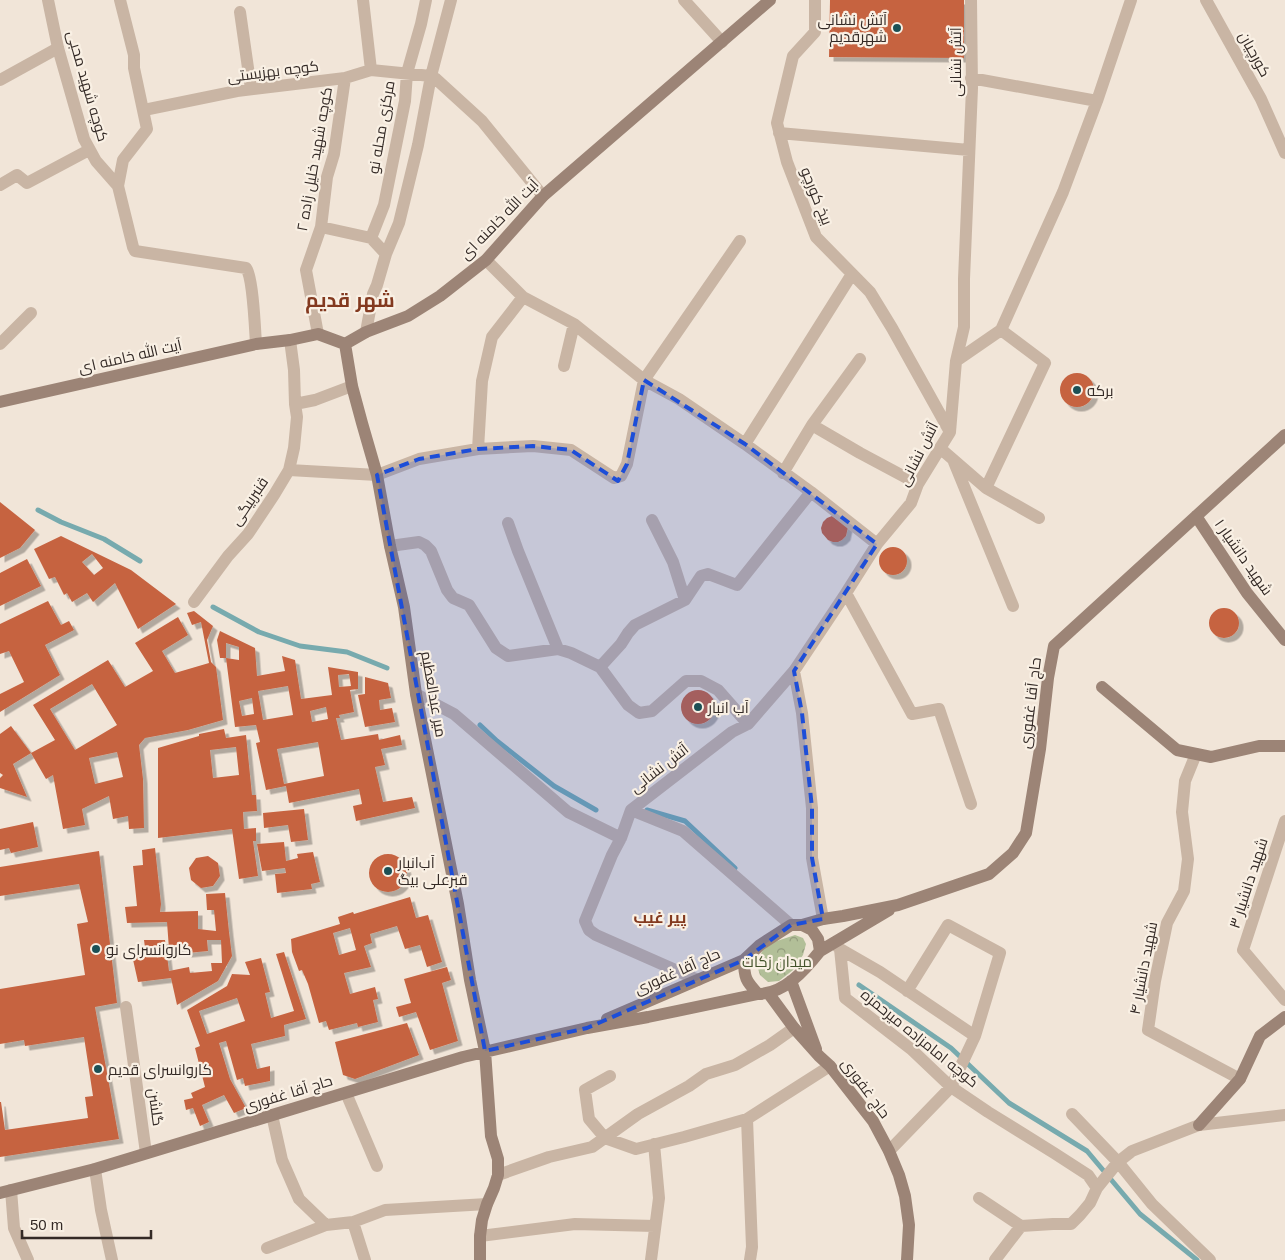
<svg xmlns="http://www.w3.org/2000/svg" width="1285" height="1260" viewBox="0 0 1285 1260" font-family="Helvetica,Cairo,sans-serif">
	<defs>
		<pattern id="park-crowns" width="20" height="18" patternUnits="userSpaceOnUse" patternTransform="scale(1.25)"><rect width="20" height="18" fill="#b2bf98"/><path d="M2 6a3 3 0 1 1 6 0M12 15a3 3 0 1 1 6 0" fill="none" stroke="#929b7c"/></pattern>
		<filter id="shadow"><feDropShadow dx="4.5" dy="4.5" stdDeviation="0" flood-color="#0004"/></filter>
	</defs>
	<rect width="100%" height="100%" fill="#f1e5d8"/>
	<path fill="url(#park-crowns)" d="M 795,935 L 803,938 L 806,944 L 803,955 L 793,970 L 779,981 L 768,982 L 760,975 L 756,962 L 763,950 L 774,942 Z"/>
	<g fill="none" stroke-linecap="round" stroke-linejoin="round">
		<path stroke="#77aaae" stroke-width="5" d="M 38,510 L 61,522 L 104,539 L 140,561
			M 213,607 L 259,632 L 300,646 L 347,652 L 387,668
			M 480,725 L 497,741 L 554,786 L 596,810
			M 647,810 L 685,821 L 735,868
			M 859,985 L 951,1048 L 1009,1103 L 1087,1151 L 1140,1214 L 1197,1260"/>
	</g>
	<path fill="#c66341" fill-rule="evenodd" filter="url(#shadow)" d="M 830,0 L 964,0 L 964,58 L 829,57 Z
		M1060 390a17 17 0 1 1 34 0a17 17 0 1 1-34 0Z
		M 0,502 L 35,530 L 20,548 L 0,558 Z
		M 832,516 L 848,527 L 846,536 L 842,540 L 838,542 L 833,542 L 828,540 L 822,533 L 821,528 L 823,522 L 827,518 Z
		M 61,536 L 131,570 L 176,604 L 138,629 L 115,583 L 93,602 L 87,593 L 72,602 L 67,593 L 64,595 L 55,577 L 49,579 L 34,549 ZM 92,554 L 103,568 L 94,575 L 82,562 Z
		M879 561a14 14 0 1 1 28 0a14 14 0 1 1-28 0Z
		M 27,559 L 41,586 L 0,606 L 0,573 Z
		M 48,601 L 61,625 L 69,621 L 74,630 L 45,645 L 60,675 L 0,712 L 0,694 L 24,682 L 9,651 L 0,654 L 0,624 Z
		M1209 623a15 15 0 1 1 30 0a15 15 0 1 1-30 0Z
		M 194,611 L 213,626 L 207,640 L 211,662 L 216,667 L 223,720 L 188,730 L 145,738 L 139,745 L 143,779 L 144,828 L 129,829 L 128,816 L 113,819 L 109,796 L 82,809 L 85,825 L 63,829 L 53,775 L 46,779 L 31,753 L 55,740 L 33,705 L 108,660 L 125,687 L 153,671 L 135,643 L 178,617 L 188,635 L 162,651 L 175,673 L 209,663 L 201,622 L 192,625 L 187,613 ZM 92,684 L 117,725 L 75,750 L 50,709 ZM 117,752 L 123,777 L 95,784 L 89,758 Z
		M 220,631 L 255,648 L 257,676 L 285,671 L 282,656 L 295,660 L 301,699 L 332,695 L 328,667 L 358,672 L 358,689 L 350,690 L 354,712 L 339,715 L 340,718 L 336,718 L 341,740 L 378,734 L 379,740 L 400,735 L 402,745 L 381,749 L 385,765 L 375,767 L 383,802 L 412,797 L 415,808 L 356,821 L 353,806 L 362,804 L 359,789 L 289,803 L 286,786 L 266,790 L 256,743 L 260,742 L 256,725 L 235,727 L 226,658 L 239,660 L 239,647 L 226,643 L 226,658 L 220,658 L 217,640 ZM 349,674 L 351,686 L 339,687 L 338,675 ZM 288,686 L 293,715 L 263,720 L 258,691 ZM 252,698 L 254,714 L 242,716 L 239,701 ZM 326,707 L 328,719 L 312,722 L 310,711 ZM 318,742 L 324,776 L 284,784 L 277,749 Z
		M 365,677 L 388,683 L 391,698 L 379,700 L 380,710 L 392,708 L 395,722 L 365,727 L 358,695 L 365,694 Z
		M681 707a17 17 0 1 1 34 0a17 17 0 1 1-34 0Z
		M 11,726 L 31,753 L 13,764 L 27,797 L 0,788 L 0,778 L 3,775 L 0,773 L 0,734 Z
		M 224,729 L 226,738 L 246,735 L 252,795 L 256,795 L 257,811 L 243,812 L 244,829 L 256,828 L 256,841 L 253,841 L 258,876 L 239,879 L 232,829 L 158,838 L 158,748 L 199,736 L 199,734 ZM 236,747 L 239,775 L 213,778 L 210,750 Z
		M 304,809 L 308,840 L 291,842 L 288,825 L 264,828 L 263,813 Z
		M 33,822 L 38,847 L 11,853 L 9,848 L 0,850 L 0,829 Z
		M 284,842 L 286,861 L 298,858 L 297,854 L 313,852 L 320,882 L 311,884 L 312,889 L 277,893 L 275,874 L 286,873 L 285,868 L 262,871 L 257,844 Z
		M 155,848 L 161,904 L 160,912 L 198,911 L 198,929 L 216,931 L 214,910 L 207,910 L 206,894 L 225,893 L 229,932 L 232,956 L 218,981 L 177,1005 L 171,978 L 138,982 L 132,955 L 146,955 L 144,940 L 165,940 L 169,971 L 189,967 L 190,973 L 212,971 L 211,963 L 222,963 L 221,940 L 207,940 L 208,951 L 187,953 L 187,948 L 169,949 L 167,922 L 127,923 L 125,907 L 137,906 L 133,866 L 143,865 L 142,850 Z
		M 99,851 L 117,1003 L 95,1007 L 119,1139 L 0,1157 L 0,1102 L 1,1102 L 5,1130 L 88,1118 L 85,1097 L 93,1096 L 84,1037 L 25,1046 L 24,1040 L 0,1044 L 0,989 L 85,975 L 77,924 L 88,922 L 79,884 L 0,896 L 0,867 Z
		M369 873a19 19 0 1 1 38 0a19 19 0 1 1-38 0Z
		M 208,856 L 218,863 L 220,876 L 213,886 L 201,888 L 191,880 L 189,868 L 196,858 Z
		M 410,897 L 416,918 L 428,915 L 442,962 L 427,967 L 420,945 L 405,949 L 397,926 L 370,934 L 372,943 L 364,946 L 371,967 L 344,973 L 350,994 L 375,987 L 378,999 L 373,1000 L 378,1022 L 358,1027 L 357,1023 L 329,1030 L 326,1021 L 319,1023 L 308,984 L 302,970 L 299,971 L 292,952 L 291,939 L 340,924 L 338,917 L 353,912 L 354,914 ZM 350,928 L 356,950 L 339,955 L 333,933 Z
		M 284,952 L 306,1019 L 284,1025 L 285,1036 L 251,1044 L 257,1069 L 270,1066 L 270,1081 L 245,1086 L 243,1078 L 237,1080 L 226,1041 L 219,1043 L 230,1079 L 246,1108 L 234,1113 L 224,1095 L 202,1105 L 209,1122 L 200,1126 L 193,1108 L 186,1110 L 184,1100 L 193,1098 L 191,1093 L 205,1087 L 195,1048 L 200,1046 L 187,1010 L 227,986 L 232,974 L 250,975 L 245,962 L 261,958 L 270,992 L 265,993 L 271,1018 L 294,1011 L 276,954 ZM 237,998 L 245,1021 L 207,1034 L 199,1011 Z
		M 447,967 L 451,980 L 442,983 L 458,1041 L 430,1050 L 416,1012 L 399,1017 L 396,1007 L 411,1003 L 404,979 Z
		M 407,1023 L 419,1055 L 355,1079 L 343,1075 L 335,1042 Z"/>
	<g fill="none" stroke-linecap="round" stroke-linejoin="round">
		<path stroke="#c9b5a4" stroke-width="12" d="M 48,0 L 58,48 L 84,139 L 96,161 L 118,186 L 133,247 L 135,251 L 246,268 C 253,277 255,329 256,344
			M 363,0 L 371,70
			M 684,0 L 722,42
			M 815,0 L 815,32 L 793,56 L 777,123 L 787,162 L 816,237 L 870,292 L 892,328 L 950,432
			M 1206,0 L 1261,99 L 1285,153
			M 240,12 L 251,89
			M 971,78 L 1097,101
			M 0,80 L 58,48
			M 144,110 L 237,91 L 345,78 L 371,70 L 431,76 L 436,79 L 482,121 L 543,196
			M 779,133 L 969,150
			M 0,185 L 17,175 L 27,183 L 89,150
			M 118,186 L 123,160 L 147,129 L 134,68 L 134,55 L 120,0
			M 321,227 L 371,238
			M 386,254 L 371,238 L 384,205 L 405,101 L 407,73 L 421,24 L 426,0
			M 486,260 L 523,297 L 574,324 L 644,380 L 679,399 L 745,444 L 811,492 L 877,544
			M 366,332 L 373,294 L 377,285 L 386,254 L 399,223 L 418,145 L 431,76 L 451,0
			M 318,334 L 306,270 L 321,227 L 327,177 L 334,154 L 345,78
			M 0,344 L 31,313
			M 956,361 L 1001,330 L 1063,192 L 1097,101 L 1131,0
			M 564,366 L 574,324
			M 295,404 L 315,400 L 352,386
			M 812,425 L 860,453 L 918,484
			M 745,444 L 852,274
			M 478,449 L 482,381 L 492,337 L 523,297
			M 941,449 L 986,488 L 1045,363 L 1001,330
			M 954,462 L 1013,606
			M 289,470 L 377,475 L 419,459 L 478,449 L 533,446 L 571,450 L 614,478 L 621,476 L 627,464 L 644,380 L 740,241
			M 783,473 L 812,425 L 860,359
			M 986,488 L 1039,518
			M 652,520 L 673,562 L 685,600
			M 508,523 L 518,551 L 558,649
			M 390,546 L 419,542 L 425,545 L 431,551 L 447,590 L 453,598 L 469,605 L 496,648 L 508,656 L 558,649 L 571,653 L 600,667 L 621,644 L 628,633 L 635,625 L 685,600 L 701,576 L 708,574 L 737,585 L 811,492
			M 846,593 L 912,714 L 939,709 L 971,804
			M 194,602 L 228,556 L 248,534 L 274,495 L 289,470 L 294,448 L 297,417 L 295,404 L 294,370 L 290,340
			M 600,667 L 628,705 L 639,713 L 652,711 L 686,681 L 701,681 L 718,690 L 748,724
			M 794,671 L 802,713 L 812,808 L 812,858 L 823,919
			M 416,694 L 454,714 L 568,812 L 621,838 L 631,810 L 683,831 L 791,925
			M 1196,754 L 1185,781 L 1182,812 L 1188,859 L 1184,891 L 1167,923 L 1155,981 L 1148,1030 L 1240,1079
			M 631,810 L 732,732 L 748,724 L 794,671 L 846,593 L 877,544 L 911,503 L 918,484 L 950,432 L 956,361 L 964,327 L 964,279 L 972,88 L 971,0
			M 1285,821 L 1243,950 L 1285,1000
			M 621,838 L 612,855 L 585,921 L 589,930 L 596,935 L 698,980
			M 834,943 L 840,949 L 845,998 L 911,1049 L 951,1087 L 988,1112 L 1054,1153 L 1088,1175 L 1097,1188
			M 840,949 L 880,972 L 975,1036 L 951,1087 L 889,1151
			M 907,991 L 948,925 L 1000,953 L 975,1036
			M 126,1007 L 146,1153
			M 610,1076 L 585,1090 L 589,1119 L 605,1138 L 636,1149 L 684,1137 L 747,1119 L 830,1066
			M 346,1093 L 377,1166
			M 1072,1114 L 1118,1162 L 1152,1204 L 1210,1260
			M 272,1115 L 282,1160 L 299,1199 L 326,1225 L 353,1222 L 385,1210 L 487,1204
			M 747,1119 L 752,1247 L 750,1260
			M 95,1169 L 101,1210 L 112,1260
			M 498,1175 L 549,1157 L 592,1147 L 638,1114 L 689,1086 L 706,1074 L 735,1065 L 770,1045 L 794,1028
			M 11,1190 L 14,1228 L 28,1260
			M 979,1198 L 1021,1226
			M 353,1222 L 365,1260
			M 480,1236 L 575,1224 L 655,1226
			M 267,1248 L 326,1225
			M 651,1260 L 659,1198 L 654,1144
			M 995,1260 L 1021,1226 L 1053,1224 L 1071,1224 L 1080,1215 L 1090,1203 L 1097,1188 L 1118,1162 L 1132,1151 L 1199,1125 L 1285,1115"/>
		<path stroke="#9c8476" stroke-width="12" d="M 345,344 L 352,386 L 362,423 L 377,475 L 390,546 L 404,607 L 416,694 L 458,904 L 470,980 L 485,1051 L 491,1136 L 498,1159 L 498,1175 L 494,1188 L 487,1204 L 482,1220 L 480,1236 L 480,1260
			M 0,402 L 256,344 L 290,340 L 318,334 L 345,344 L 366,332 L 408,316 L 440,296 L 486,260 L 543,196 L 770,0
			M 1196,516 L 1247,593 L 1285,640
			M 1102,687 L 1177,750 L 1211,757 L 1259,746 L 1285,746
			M 802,925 L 823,919 L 843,916 L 898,905 L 989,874 L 1013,853 L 1026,833 L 1040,749 L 1048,678 L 1054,646 L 1285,435
			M 820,951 L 889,910
			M 791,981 L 816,1049
			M 769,994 L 794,1028 L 819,1056 L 830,1066 L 873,1121 L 889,1151 L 899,1175 L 905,1196 L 909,1225 L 907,1260
			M 607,1019 L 744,960 L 760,945 L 791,925 L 802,925 L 812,930 L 818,939 L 820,951 C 805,970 784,994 758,994 C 746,981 744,978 744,960
			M 1199,1125 L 1240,1079 L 1260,1036 L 1285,1017
			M 0,1193 L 95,1169 L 463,1057 L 587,1028 L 648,1017 L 758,994"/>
	</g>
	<path fill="#1d4ed8" fill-opacity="0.2" stroke="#1d4ed8" stroke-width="4" stroke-dasharray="10 6" stroke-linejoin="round" d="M 644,380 L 745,444 L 877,544 L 794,671 L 802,713 L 812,808 L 812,858 L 823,919 L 791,925 L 744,960 L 587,1028 L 485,1051 L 377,475 L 419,459 L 478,449 L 533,446 L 571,450 L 618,481 L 627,464 Z"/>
	<g fill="#1c5055" stroke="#f9f0e4" stroke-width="2">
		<circle cx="897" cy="28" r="5"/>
		<circle cx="1077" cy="390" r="5"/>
		<circle cx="698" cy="707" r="5"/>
		<circle cx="388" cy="871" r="5"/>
		<circle cx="96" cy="949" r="5"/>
		<circle cx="98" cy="1069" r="5"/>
	</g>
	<g text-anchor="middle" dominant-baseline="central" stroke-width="4.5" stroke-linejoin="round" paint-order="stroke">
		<g font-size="15" fill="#342a26" stroke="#f9f0e4" text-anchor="start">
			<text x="887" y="19" text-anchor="end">آتش نشانی<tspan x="887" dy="17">شهرقدیم</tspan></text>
			<text x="1087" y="390">برکه</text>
			<text x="708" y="707">آب انبار</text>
			<text x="398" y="862">آب‌انبار<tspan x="398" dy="17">قبرعلی بیگ</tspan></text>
			<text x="106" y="949">کاروانسرای نو</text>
			<text x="108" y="1069">کاروانسرای قدیم</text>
		</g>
		<g font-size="15" fill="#342a26" stroke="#f9f0e4">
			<text transform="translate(1255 54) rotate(61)">کورچیان</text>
			<text transform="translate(955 62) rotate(-90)">آتش نشانی</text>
			<text transform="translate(273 71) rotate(-7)">کوچه بهزیستی</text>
			<text transform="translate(88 86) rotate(74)">کوچه شهید محبی</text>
			<text transform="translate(381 127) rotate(-80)">مرکزی محله نو</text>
			<text transform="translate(314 159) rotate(-80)">کوچه شهید خلیل زاده ۲</text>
			<text transform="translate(817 196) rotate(68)">بیخ کورچو</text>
			<text transform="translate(499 219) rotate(-46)">آیت الله خامنه ای</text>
			<text transform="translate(130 356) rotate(-13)">آیت الله خامنه ای</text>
			<text transform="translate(918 454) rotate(-63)">آتش نشانی</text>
			<text transform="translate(249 501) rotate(-56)">قنبربیگی</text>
			<text transform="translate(1244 557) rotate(55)">شهید دانشیار ۱</text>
			<text transform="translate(434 694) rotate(80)">میر عبدالعظیم</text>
			<text transform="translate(1030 703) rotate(-83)">حاج آقا غفوری</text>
			<text transform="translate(659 768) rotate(-38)">آتش نشانی</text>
			<text transform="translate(1248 883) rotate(-72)">شهید دانشیار ۳</text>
			<text transform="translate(1143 968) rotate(-79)">شهید دانشیار ۴</text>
			<text transform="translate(677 971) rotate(-24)">حاج آقا غفوری</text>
			<text transform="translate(920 1038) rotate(39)">کوچه امامزاده میرحمزه</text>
			<text transform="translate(866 1088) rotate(53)">حاج غفوری</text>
			<text transform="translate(288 1093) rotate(-17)">حاج آقا غفوری</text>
			<text transform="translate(156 1107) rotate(82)">گلشن</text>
		</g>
		<g font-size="15" fill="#42522a" stroke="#f9f0e4">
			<text x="777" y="961">میدان زکات</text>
		</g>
		<g font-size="16" font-weight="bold" fill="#83391f" stroke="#f9f0e4">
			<text x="660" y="917">پیر غیب</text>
		</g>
		<g font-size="20" font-weight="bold" fill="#83391f" stroke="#f9f0e4">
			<text x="350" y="300">شهر قدیم</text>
		</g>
	</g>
	<path d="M22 1230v8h129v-8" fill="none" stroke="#342a26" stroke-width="2.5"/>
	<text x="30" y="1230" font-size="15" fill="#342a26" stroke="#f9f0e4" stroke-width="4" paint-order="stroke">50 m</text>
</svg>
